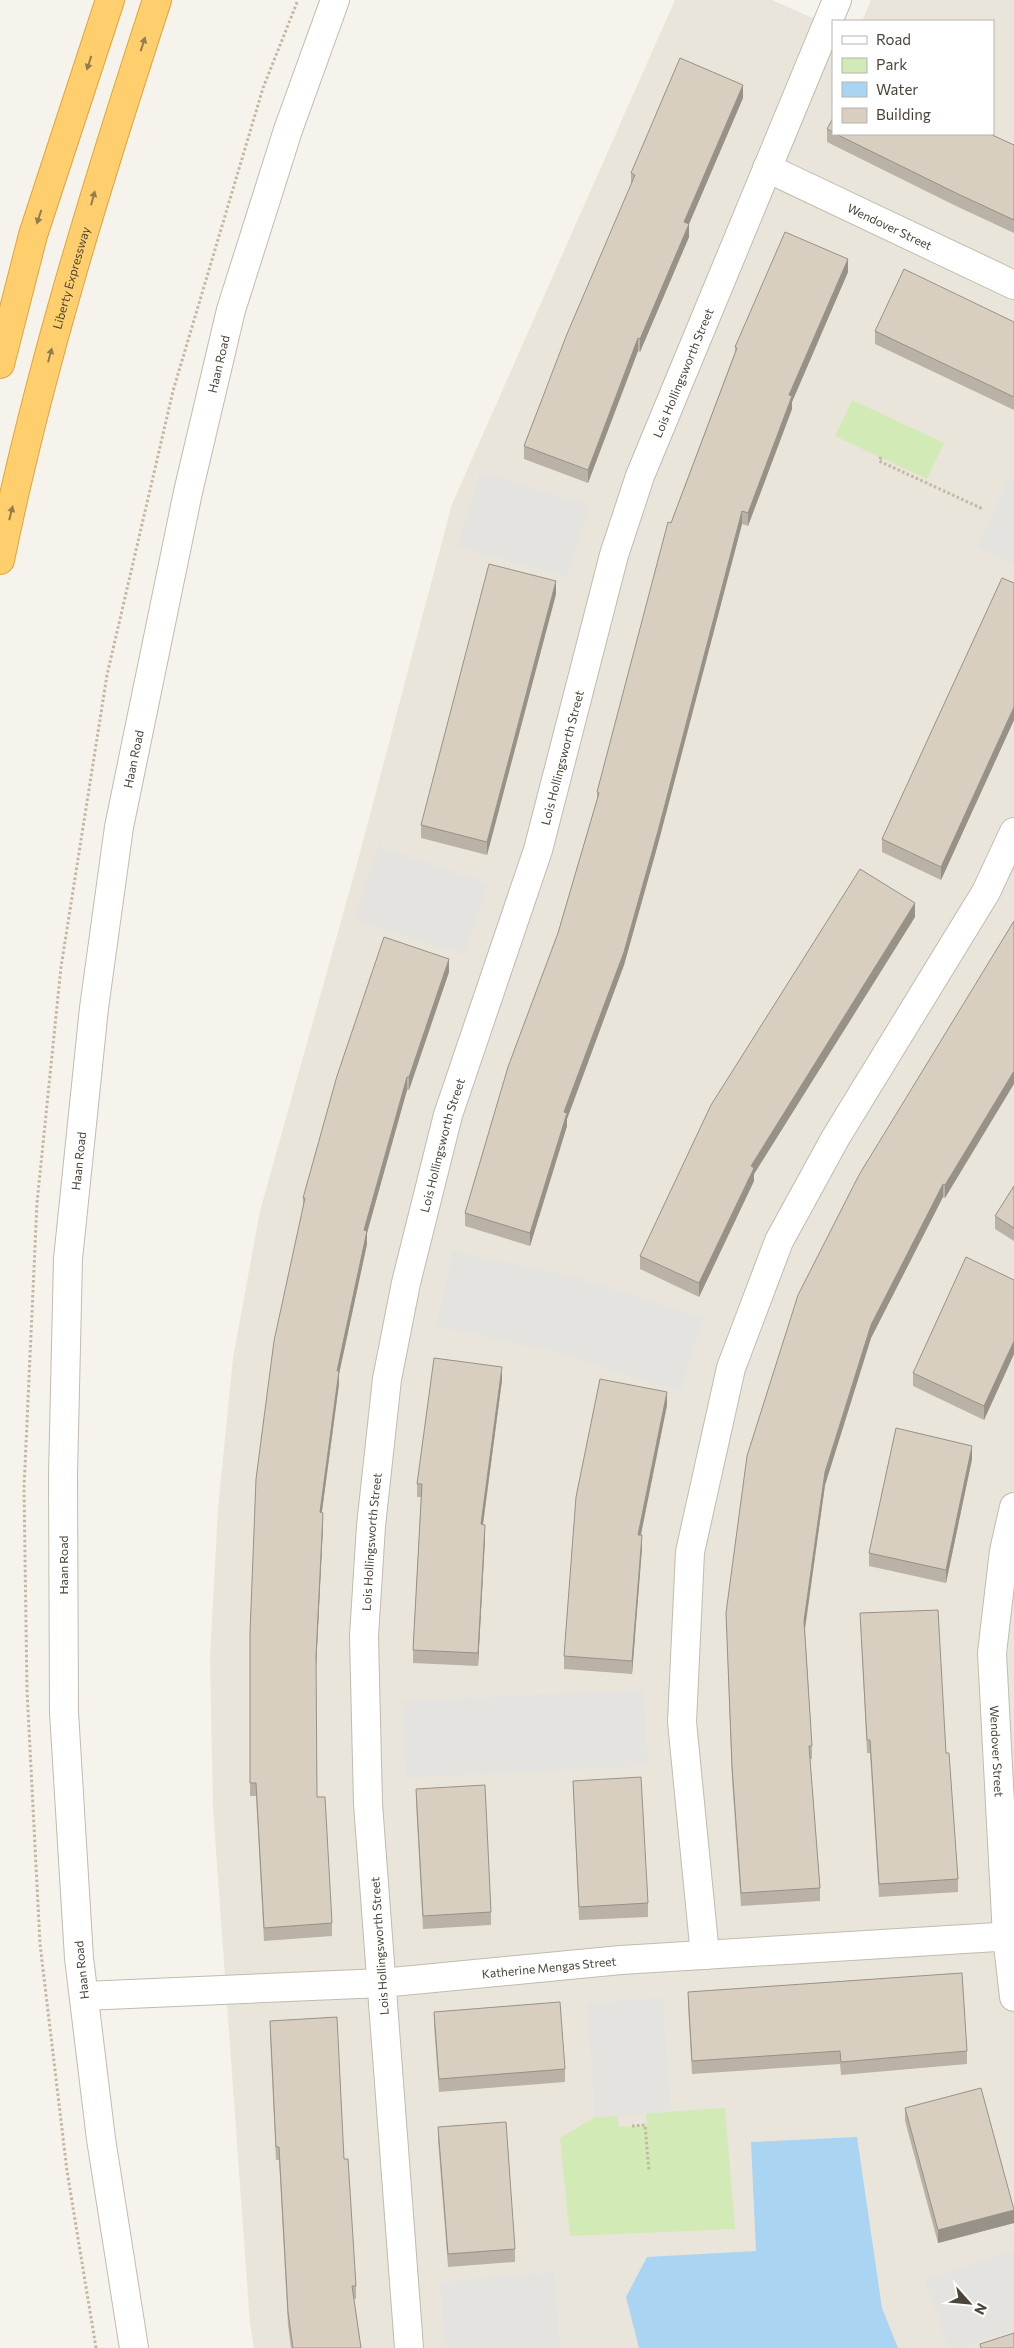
<svg xmlns="http://www.w3.org/2000/svg" width="1014" height="2348" viewBox="0 0 1014 2348" font-family="Commissioner,sans-serif">
	<rect width="100%" height="100%" fill="#f6f3ec"/>
	<path fill="#eae5da" d="M 675,0 L 772,0 L 833,27 L 833,134 L 993,134 L 993,21 L 862,21 L 871,0 L 1014,0 L 1014,2348 L 254,2348 L 250,2324 L 213,1809 L 210,1658 L 218,1509 L 233,1358 L 260,1211 L 357,864 L 452,504 Z"/>
	<path fill="#d2eab5" d="M 852,400 L 944,443 L 927,479 L 835,436 Z
		M 725,2108 L 735,2229 L 570,2236 L 560,2138 L 595,2117 L 617,2116 L 619,2127 L 647,2125 L 646,2113 Z"/>
	<path fill="#e5e3e0" d="M 480,472 L 590,505 L 567,578 L 458,546 Z
		M 1008,478 L 1014,480 L 1014,564 L 977,548 Z
		M 378,846 L 489,883 L 465,955 L 354,919 Z
		M 453,1251 L 575,1277 L 704,1318 L 680,1392 L 559,1353 L 436,1326 Z
		M 644,1690 L 648,1766 L 406,1778 L 403,1701 Z
		M 663,1998 L 671,2112 L 595,2117 L 587,2003 Z
		M 1014,2249 L 1014,2330 L 962,2348 L 948,2348 L 925,2281 Z
		M 554,2272 L 560,2348 L 445,2348 L 440,2282 Z"/>
	<path fill="#a9d4f2" d="M 857,2137 L 882,2308 L 898,2348 L 639,2348 L 626,2297 L 647,2257 L 756,2251 L 751,2142 Z"/>
	<g fill="none" stroke-linecap="round" stroke-linejoin="round">
		<g stroke="#c2bbae" stroke-width="30">
			<g id="minor">
				<path id="s1" d="M 767,168 L 1014,285"/>
				<path id="s2" d="M 1014,1507 L 1004,1551 L 992,1653 L 1007,1936 L 1014,1997"/>
				<path d="M 705,1955 L 682,1722 L 690,1552 L 731,1368 L 779,1241 L 836,1137 L 986,892 L 1014,832"/>
				<path id="s3" d="M 84,1996 L 382,1983 L 621,1960 L 1014,1936"/>
				<path id="s4" d="M 409,2348 L 368,1804 L 364,1636 L 371,1526 L 387,1379 L 406,1283 L 448,1115 L 538,850 L 614,555 L 640,476 L 837,0"/>
			</g>
		</g>
		<g stroke="#c2bbae" stroke-width="30">
			<g id="tertiary">
				<path id="s5" d="M 134,2348 L 101,2139 L 79,1958 L 64,1712 L 63,1476 L 68,1259 L 94,1008 L 119,827 L 188,492 L 231,310 L 288,130 L 335,0"/>
			</g>
		</g>
		<g stroke="#e0a43c" stroke-width="30">
			<g id="motorway">
				<path d="M 0,364 L 33,235 L 110,0"/>
				<path id="s6" d="M 0,560 C 39,370 97,184 157,0"/>
			</g>
		</g>
		<path stroke="#c4b79f" stroke-width="3" stroke-dasharray="2.5 2.5" stroke-linecap="butt" d="M 881,457 L 879,461 L 983,509
			M 632,2126 L 645,2125 L 649,2171
			M 96,2348 L 67,2171 L 40,1944 L 27,1690 L 24,1488 L 37,1203 L 61,967 L 107,675 L 173,391 L 263,88 L 298,0"/>
		<use href="#minor" stroke="#fff" stroke-width="28"/>
		<use href="#tertiary" stroke="#fff" stroke-width="28"/>
		<use href="#motorway" stroke="#ffcf6e" stroke-width="28"/>
	</g>
	<path fill="#bab2a6" d="M 743,98 L 689,224 L 689,237 L 640,352 L 638,351 L 588,483 L 524,459 L 524,446 L 631,186 L 631,173 Z
		M 833,118 L 833,134 L 990,134 L 1014,145 L 1014,233 L 956,206 L 827,142 L 827,129 Z
		M 848,272 L 792,402 L 792,409 L 748,526 L 742,524 L 658,844 L 624,965 L 567,1119 L 567,1126 L 530,1246 L 465,1226 L 465,1213 L 558,933 L 597,800 L 597,792 L 671,523 L 735,352 L 735,347 Z
		M 1014,322 L 1014,410 L 875,344 L 875,331 Z
		M 1014,583 L 1014,720 L 941,880 L 882,852 L 882,839 Z
		M 556,594 L 487,855 L 421,838 L 421,825 Z
		M 915,917 L 754,1174 L 754,1181 L 699,1297 L 640,1269 L 640,1256 Z
		M 1014,921 L 945,1198 L 943,1197 L 871,1338 L 825,1485 L 805,1630 L 812,1746 L 812,1759 L 810,1759 L 820,1888 L 820,1901 L 741,1906 L 732,1779 L 726,1613 Z
		M 449,972 L 409,1090 L 407,1090 L 367,1233 L 367,1244 L 339,1374 L 339,1384 L 322,1512 L 323,1526 L 316,1667 L 317,1797 L 332,1923 L 332,1936 L 264,1941 L 256,1796 L 250,1796 L 250,1633 L 303,1208 L 303,1198 Z
		M 1014,1186 L 1014,1241 L 995,1229 L 995,1216 Z
		M 1014,1280 L 1014,1354 L 984,1420 L 913,1386 L 913,1373 Z
		M 502,1380 L 483,1525 L 485,1538 L 478,1666 L 413,1663 L 413,1650 L 421,1497 L 417,1497 L 417,1484 Z
		M 667,1405 L 641,1535 L 642,1548 L 632,1674 L 564,1669 L 564,1656 Z
		M 972,1459 L 946,1583 L 869,1566 L 869,1553 Z
		M 860,1613 L 946,1753 L 958,1879 L 958,1892 L 879,1897 L 870,1753 L 867,1753 Z
		M 573,1781 L 648,1903 L 648,1917 L 579,1920 Z
		M 416,1789 L 491,1912 L 491,1925 L 423,1929 L 416,1802 Z
		M 688,1992 L 967,2051 L 967,2064 L 841,2075 L 840,2064 L 692,2074 L 688,2005 Z
		M 434,2012 L 565,2069 L 565,2082 L 439,2092 L 434,2025 Z
		M 270,2021 L 344,2159 L 356,2286 L 356,2299 L 354,2299 L 361,2348 L 291,2348 L 288,2325 L 279,2160 L 276,2160 L 270,2034 Z
		M 905,2108 L 1014,2223 L 938,2243 L 905,2121 Z
		M 438,2127 L 515,2249 L 515,2262 L 448,2267 L 438,2140 Z"/>
	<path fill="#979187" d="M 743,85 L 743,98 L 689,224 L 689,237 L 640,352 L 640,339 L 684,222 Z
		M 848,259 L 848,272 L 792,402 L 792,409 L 748,526 L 748,513 L 789,395 Z
		M 638,338 L 638,351 L 588,483 L 588,470 Z
		M 742,511 L 742,524 L 658,844 L 624,965 L 567,1119 L 567,1126 L 530,1246 L 530,1233 L 564,1112 Z
		M 556,581 L 556,594 L 487,855 L 487,842 Z
		M 1014,707 L 1014,720 L 941,880 L 941,867 Z
		M 915,903 L 915,917 L 754,1174 L 754,1181 L 699,1297 L 699,1283 L 751,1166 Z
		M 449,959 L 449,972 L 409,1090 L 409,1077 Z
		M 1014,1071 L 1014,1084 L 945,1198 L 945,1185 Z
		M 407,1077 L 407,1090 L 367,1233 L 367,1244 L 339,1374 L 339,1384 L 320,1525 L 320,1512 L 337,1371 L 364,1230 Z
		M 943,1184 L 943,1197 L 871,1338 L 825,1485 L 804,1634 L 804,1621 L 825,1472 L 871,1325 Z
		M 1014,1341 L 1014,1354 L 984,1420 L 984,1406 Z
		M 502,1367 L 502,1380 L 481,1538 L 481,1524 Z
		M 667,1392 L 667,1405 L 638,1548 L 638,1535 Z
		M 972,1446 L 972,1459 L 946,1583 L 946,1570 Z
		M 323,1513 L 323,1526 L 316,1669 L 316,1656 Z
		M 485,1525 L 485,1538 L 478,1666 L 478,1653 Z
		M 642,1535 L 642,1548 L 632,1674 L 632,1661 Z
		M 1014,2210 L 1014,2223 L 938,2243 L 938,2230 Z"/>
	<path fill="#d8cfc1" stroke="#979187" d="M 680,58 L 743,85 L 684,222 L 689,224 L 640,339 L 638,338 L 588,470 L 524,446 L 567,334 L 635,175 L 631,173 Z
		M 833,118 L 833,132 L 827,129 Z
		M 836,134 L 990,134 L 1014,145 L 1014,220 L 956,193 Z
		M 785,232 L 848,259 L 789,395 L 792,396 L 748,513 L 742,511 L 658,831 L 624,952 L 564,1112 L 567,1113 L 530,1233 L 465,1213 L 508,1067 L 558,933 L 599,793 L 597,792 L 668,522 L 671,523 L 737,348 L 735,347 Z
		M 904,269 L 1014,322 L 1014,397 L 875,331 Z
		M 489,564 L 556,581 L 487,842 L 421,825 Z
		M 1002,578 L 1014,583 L 1014,707 L 941,867 L 882,839 Z
		M 860,869 L 915,903 L 751,1166 L 754,1168 L 699,1283 L 640,1256 L 711,1105 Z
		M 1014,921 L 1014,1071 L 945,1185 L 943,1184 L 871,1325 L 825,1472 L 804,1621 L 812,1746 L 809,1746 L 820,1888 L 741,1893 L 732,1766 L 726,1613 L 747,1456 L 798,1295 L 859,1175 Z
		M 384,937 L 449,959 L 409,1077 L 407,1077 L 364,1230 L 367,1231 L 337,1371 L 339,1371 L 320,1512 L 323,1513 L 316,1656 L 317,1797 L 325,1797 L 332,1923 L 264,1928 L 256,1783 L 250,1783 L 250,1633 L 256,1479 L 274,1341 L 305,1198 L 303,1198 L 337,1076 Z
		M 1014,1186 L 1014,1228 L 995,1216 Z
		M 966,1257 L 1014,1280 L 1014,1341 L 984,1406 L 913,1373 Z
		M 434,1358 L 502,1367 L 481,1524 L 485,1525 L 478,1653 L 413,1650 L 422,1484 L 417,1484 Z
		M 600,1379 L 667,1392 L 638,1535 L 642,1535 L 632,1661 L 564,1656 L 576,1497 Z
		M 896,1428 L 972,1446 L 946,1570 L 869,1553 Z
		M 938,1610 L 946,1753 L 949,1753 L 958,1879 L 879,1884 L 870,1740 L 867,1740 L 860,1613 Z
		M 641,1777 L 648,1903 L 579,1907 L 573,1781 Z
		M 485,1785 L 491,1912 L 423,1916 L 416,1789 Z
		M 962,1973 L 967,2051 L 841,2062 L 840,2051 L 692,2061 L 688,1992 Z
		M 560,2002 L 565,2069 L 439,2079 L 434,2012 Z
		M 337,2017 L 344,2159 L 348,2159 L 356,2286 L 352,2286 L 361,2348 L 293,2348 L 288,2312 L 279,2147 L 276,2147 L 270,2021 Z
		M 981,2088 L 1014,2210 L 938,2230 L 905,2108 Z
		M 506,2122 L 515,2249 L 448,2254 L 438,2127 Z
		M 1014,2333 L 1014,2348 L 981,2348 L 980,2344 Z"/>
	<defs><path id="oneway-solid" d="M-6-.8H1V-3.2L6.5 0L1 3.2V.8H-6Z" transform="scale(1.25)"/></defs>
	<g fill="#937c4e">
		<use href="#oneway-solid" transform="translate(143 44) rotate(-72)"/>
		<use href="#oneway-solid" transform="translate(89 63) rotate(108)"/>
		<use href="#oneway-solid" transform="translate(93 198) rotate(-75)"/>
		<use href="#oneway-solid" transform="translate(39 217) rotate(108)"/>
		<use href="#oneway-solid" transform="translate(50 355) rotate(-75)"/>
		<use href="#oneway-solid" transform="translate(11 513) rotate(-76)"/>
	</g>
	<g text-anchor="middle" dominant-baseline="central" stroke-width="4.5" stroke-linejoin="round" paint-order="stroke">
		<g font-size="12" fill="#4b4439" stroke="#fff">
			<text stroke="none"><textPath href="#s1" startOffset="136">Wendover Street</textPath></text>
			<text stroke="none"><textPath href="#s6" startOffset="291">Liberty Expressway</textPath></text>
			<text stroke="none"><textPath href="#s5" startOffset="2002">Haan Road</textPath></text>
			<text stroke="none"><textPath href="#s4" startOffset="2022">Lois Hollingsworth Street</textPath></text>
			<text stroke="none"><textPath href="#s4" startOffset="1618">Lois Hollingsworth Street</textPath></text>
			<text stroke="none"><textPath href="#s5" startOffset="1598">Haan Road</textPath></text>
			<text stroke="none"><textPath href="#s4" startOffset="1212">Lois Hollingsworth Street</textPath></text>
			<text stroke="none"><textPath href="#s5" startOffset="1192">Haan Road</textPath></text>
			<text stroke="none"><textPath href="#s4" startOffset="808">Lois Hollingsworth Street</textPath></text>
			<text transform="translate(63 1565) rotate(-90)">Haan Road</text>
			<text stroke="none"><textPath href="#s2" startOffset="246">Wendover Street</textPath></text>
			<text transform="translate(379 1946) rotate(-94)">Lois Hollingsworth Street</text>
			<text stroke="none"><textPath href="#s3" startOffset="466">Katherine Mengas Street</textPath></text>
			<text transform="translate(81 1970) rotate(-96)">Haan Road</text>
		</g>
	</g>
	<rect x="832" y="20" width="162" height="115" fill="#ffffff" stroke="#b7b4b0"/>
	<rect x="842" y="36" width="25" height="8" fill="#ffffff" stroke="#b7b4b0"/>
	<text x="876" y="45" font-size="15" fill="#4b4439">Road</text>
	<rect x="842" y="58" width="25" height="15" fill="#d2eab5" stroke="#b7b4b0"/>
	<text x="876" y="70" font-size="15" fill="#4b4439">Park</text>
	<rect x="842" y="82" width="25" height="15" fill="#a9d4f2" stroke="#b7b4b0"/>
	<text x="876" y="95" font-size="15" fill="#4b4439">Water</text>
	<rect x="842" y="108" width="25" height="15" fill="#d8cfc1" stroke="#b7b4b0"/>
	<text x="876" y="120" font-size="15" fill="#4b4439">Building</text>
	<g transform="translate(969 2303) rotate(117)" stroke="#ffffff" stroke-width="4" paint-order="stroke">
	<path d="M0-4L9 19L0 12L-9 19Z" fill="#4b4439"/>
	<text y="-8" font-size="14" font-weight="bold" text-anchor="middle" fill="#4b4439">N</text>
	</g>
</svg>
